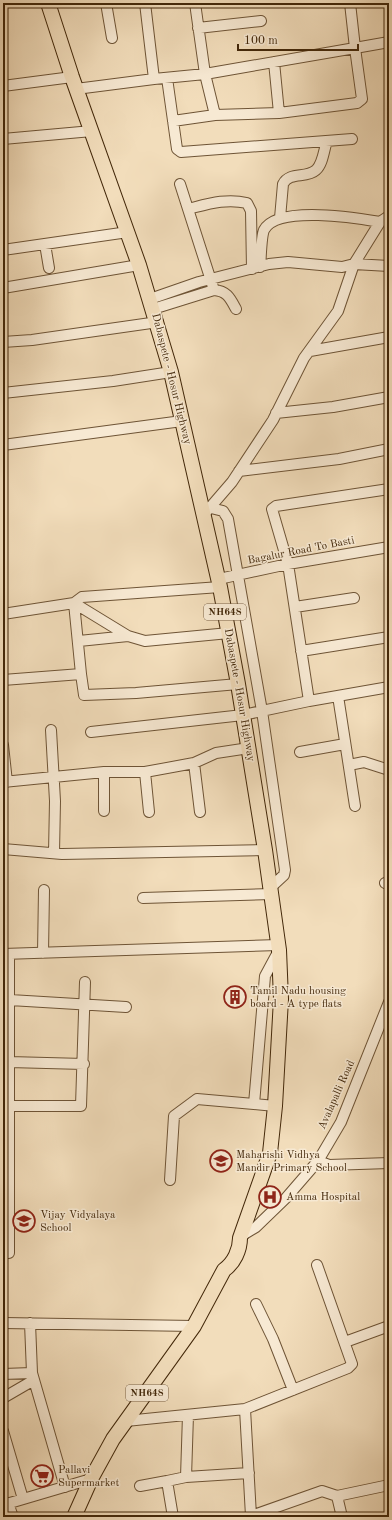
<svg xmlns="http://www.w3.org/2000/svg" width="392" height="1520" viewBox="0 0 392 1520" font-family="'Old Standard TT',serif">
	<rect width="100%" height="100%" fill="#f2ddbb"/>
	<filter id="stains"><feTurbulence type="fractalNoise" baseFrequency=".005" numOctaves="4"/><feColorMatrix values="0 0 0 0 .2 0 0 0 0 .09 0 0 0 0 .02 0 0 0 .5 -.17"/></filter>
	<radialGradient id="worn" r=".72"><stop offset=".6" stop-color="#630" stop-opacity="0"/><stop offset="1" stop-color="#630" stop-opacity=".3"/></radialGradient>
	<g fill="none" stroke-linecap="round" stroke-linejoin="round">
		<g stroke="#6e5436" stroke-width="12">
			<path id="minor" d="M 106,3 L 112,38
				M 145,3 L 154,79 L 205,74 L 355,48 L 350,3
				M 195,3 L 205,74 L 215,115 L 279,113 L 357,103 L 362,99 L 355,48 L 389,42
				M 198,28 L 261,21
				M 274,62 L 279,113
				M 167,78 L 177,149 L 181,152 L 352,139
				M 3,86 L 72,77
				M 76,89 L 154,79
				M 173,121 L 215,115
				M 3,139 L 92,131
				M 180,184 L 214,290
				M 188,209 C 208,204 226,198 247,203 L 251,211 L 252,269
				M 280,218 L 283,184 C 290,171 306,179 316,170 C 323,164 324,149 327,141
				M 45,244 L 49,268
				M 3,250 L 128,232
				M 260,267 C 261,258 261,237 264,230 C 277,205 357,218 380,222
				M 3,288 L 139,265
				M 150,299 L 199,282 L 269,264 L 288,262 L 342,267 L 354,264 L 389,266
				M 153,309 L 214,290 C 227,291 230,298 236,309
				M 3,342 L 32,340 L 158,322
				M 310,351 L 389,337
				M 3,393 L 113,381 L 171,372
				M 276,413 L 333,407 L 389,397
				M 3,445 L 182,421
				M 239,471 L 339,459 L 389,449
				M 211,508 L 223,511 L 228,519 L 262,711 L 285,870 L 284,875 L 271,887
				M 207,511 L 232,482 L 273,420 L 304,358 L 338,311 L 354,264 L 380,222 L 389,216
				M 219,579 L 288,564 L 389,547
				M 295,607 L 354,598
				M 3,614 L 74,603 L 128,636 L 145,641 L 229,633
				M 79,641 L 128,636
				M 301,651 L 389,637
				M 81,674 L 74,603 L 82,597 L 220,587
				M 3,680 L 81,674 L 84,695 L 136,693 L 238,684
				M 338,696 L 355,806
				M 309,701 L 288,564 L 272,509 L 276,506 L 389,489
				M 51,730 L 55,801 L 54,853
				M 91,732 L 243,715 L 309,701 L 389,687
				M 3,745 L 7,782
				M 300,752 L 345,744
				M 194,763 L 200,812
				M 349,765 L 364,762 L 389,770
				M 104,772 L 104,811
				M 145,772 L 194,763 L 216,753 L 249,748
				M 3,782 L 104,772 L 145,772 L 149,812
				M 3,849 L 62,854 L 265,850
				M 385,883 L 389,885
				M 143,898 L 272,894
				M 43,953 L 44,890
				M 3,954 L 278,945
				M 10,1000 L 126,1007
				M 9,1062 L 84,1064
				M 3,1106 L 81,1106 L 85,982
				M 275,1106 L 254,1104 L 265,976 L 279,950
				M 318,1161 L 329,1165 L 389,1163
				M 170,1180 L 174,1116 L 197,1099 L 254,1104
				M 241,1236 L 256,1227 L 286,1198 L 318,1161 L 341,1122 L 389,1002
				M 3,1253 L 9,1253 L 9,954
				M 256,1304 L 273,1339 L 293,1390
				M 3,1323 L 194,1326
				M 30,1323 L 32,1373 L 65,1487
				M 345,1342 L 389,1326
				M 3,1374 L 32,1373
				M 3,1398 L 34,1380
				M 245,1409 L 348,1368 L 352,1364 L 317,1265
				M 126,1421 L 245,1409 L 251,1516 L 322,1491 L 337,1496 L 389,1485
				M 3,1431 L 23,1499
				M 186,1477 L 188,1415
				M 140,1486 L 167,1481
				M 337,1496 L 342,1517
				M 8,1503 L 13,1517
				M 3,1505 L 91,1479
				M 173,1517 L 167,1481 L 186,1477 L 249,1473"/>
		</g>
		<g stroke="#422709" stroke-width="16">
			<path id="highway" d="M 48,3 L 72,77 L 139,265 L 171,372 L 220,587 L 238,684 L 265,850 L 279,950 L 281,999 L 275,1106 L 270,1153 L 240,1238 C 240,1250 234,1263 224,1270 L 194,1326 L 113,1439 L 91,1479 L 74,1517"/>
		</g>
		<use href="#minor" stroke="#f7e9d3" stroke-width="10"/>
		<use href="#highway" stroke="#f2ddbb" stroke-width="14"/>
	</g>
	<defs>
		<g id="building-ring" transform="scale(1.15)"><circle r="9.5" fill="#f7e9d3" stroke="#8f2418" stroke-width="1.5"/><path d="M-4-6H4V6H1V3H-1V6H-4ZM-2.5-4.3h1.7v1.8h-1.7ZM.8-4.3h1.7v1.8H.8ZM-2.5-1h1.7V.8h-1.7ZM.8-1h1.7V.8H.8Z" fill="#8f2418"/></g>
		<g id="school-ring" transform="scale(1.15)"><circle r="9.5" fill="#f7e9d3" stroke="#8f2418" stroke-width="1.5"/><path d="M0-5L7-2L0 1L-7-2ZM-4 1L0 2.5L4 1V4Q0 6-4 4Z" fill="#8f2418"/></g>
		<g id="hospital-ring" transform="scale(1.15)"><circle r="9.5" fill="#f7e9d3" stroke="#8f2418" stroke-width="1.5"/><path d="M-5-5h3v3.5h4V-5h3V5h-3V1.5h-4V5h-3Z" fill="#8f2418"/></g>
		<g id="supermarket-ring" transform="scale(1.15)"><circle r="9.5" fill="#f7e9d3" stroke="#8f2418" stroke-width="1.5"/><path d="M-6-5.5h2.5l.6 2H6L4.5 2H-2.5L-4.4-4H-6ZM-1.5 3.2a1.3 1.3 0 1 0 .1 0ZM3 3.2a1.3 1.3 0 1 0 .1 0Z" fill="#8f2418"/></g>
	</defs>
	<g fill-rule="evenodd">
		<use href="#building-ring" x="235" y="997"/>
		<use href="#school-ring" x="221" y="1161"/>
		<use href="#hospital-ring" x="270" y="1197"/>
		<use href="#school-ring" x="24" y="1221"/>
		<use href="#supermarket-ring" x="42" y="1476"/>
	</g>
	<g text-anchor="middle" dominant-baseline="central" stroke-width="3" stroke-linejoin="round" paint-order="stroke">
		<g fill="#f7e9d3" stroke="#786146" stroke-width="1">
			<rect x="204" y="604" width="42" height="16" rx="3"/>
			<rect x="126" y="1385" width="42" height="16" rx="3"/>
		</g>
		<g font-size="10" font-weight="bold" fill="#422709">
			<text x="225" y="612">NH648</text>
			<text x="147" y="1393">NH648</text>
		</g>
		<g font-size="11" fill="#422709" stroke="#f7e9d3">
			<text transform="translate(171 379) rotate(76)">Dabaspete - Hosur Highway</text>
			<text transform="translate(301 551) rotate(-11)">Bagalur Road To Basti</text>
			<text transform="translate(239 695) rotate(80)">Dabaspete - Hosur Highway</text>
			<text transform="translate(337 1095) rotate(-66)">Avalapalli Road</text>
		</g>
		<g font-size="11" fill="#422709" stroke="#f7e9d3" text-anchor="start">
			<text x="250" y="991">Tamil Nadu housing<tspan x="250" dy="13">board - A type flats</tspan></text>
			<text x="236" y="1155">Maharishi Vidhya<tspan x="236" dy="13">Mandir Primary School</tspan></text>
			<text x="286" y="1197">Amma Hospital</text>
			<text x="40" y="1215">Vijay Vidyalaya<tspan x="40" dy="13">School</tspan></text>
			<text x="58" y="1470">Pallavi<tspan x="58" dy="13">Supermarket</tspan></text>
		</g>
	</g>
	<rect width="392" height="1520" fill="none" stroke="#f2ddbb" stroke-width="16"/>
	<rect x="4" y="4" width="384" height="1512" fill="none" stroke="#422709" stroke-width="2"/>
	<rect x="8" y="8" width="376" height="1504" fill="none" stroke="#422709"/>
	<path d="M238 44v6h120v-6" fill="none" stroke="#422709" stroke-width="2"/>
	<text x="244" y="44" font-size="12" fill="#422709" stroke="#f7e9d3" stroke-width="3" paint-order="stroke">100 m</text>
	<rect width="100%" height="100%" filter="url(#stains)"/>
	<rect width="100%" height="100%" fill="url(#worn)"/>
</svg>
